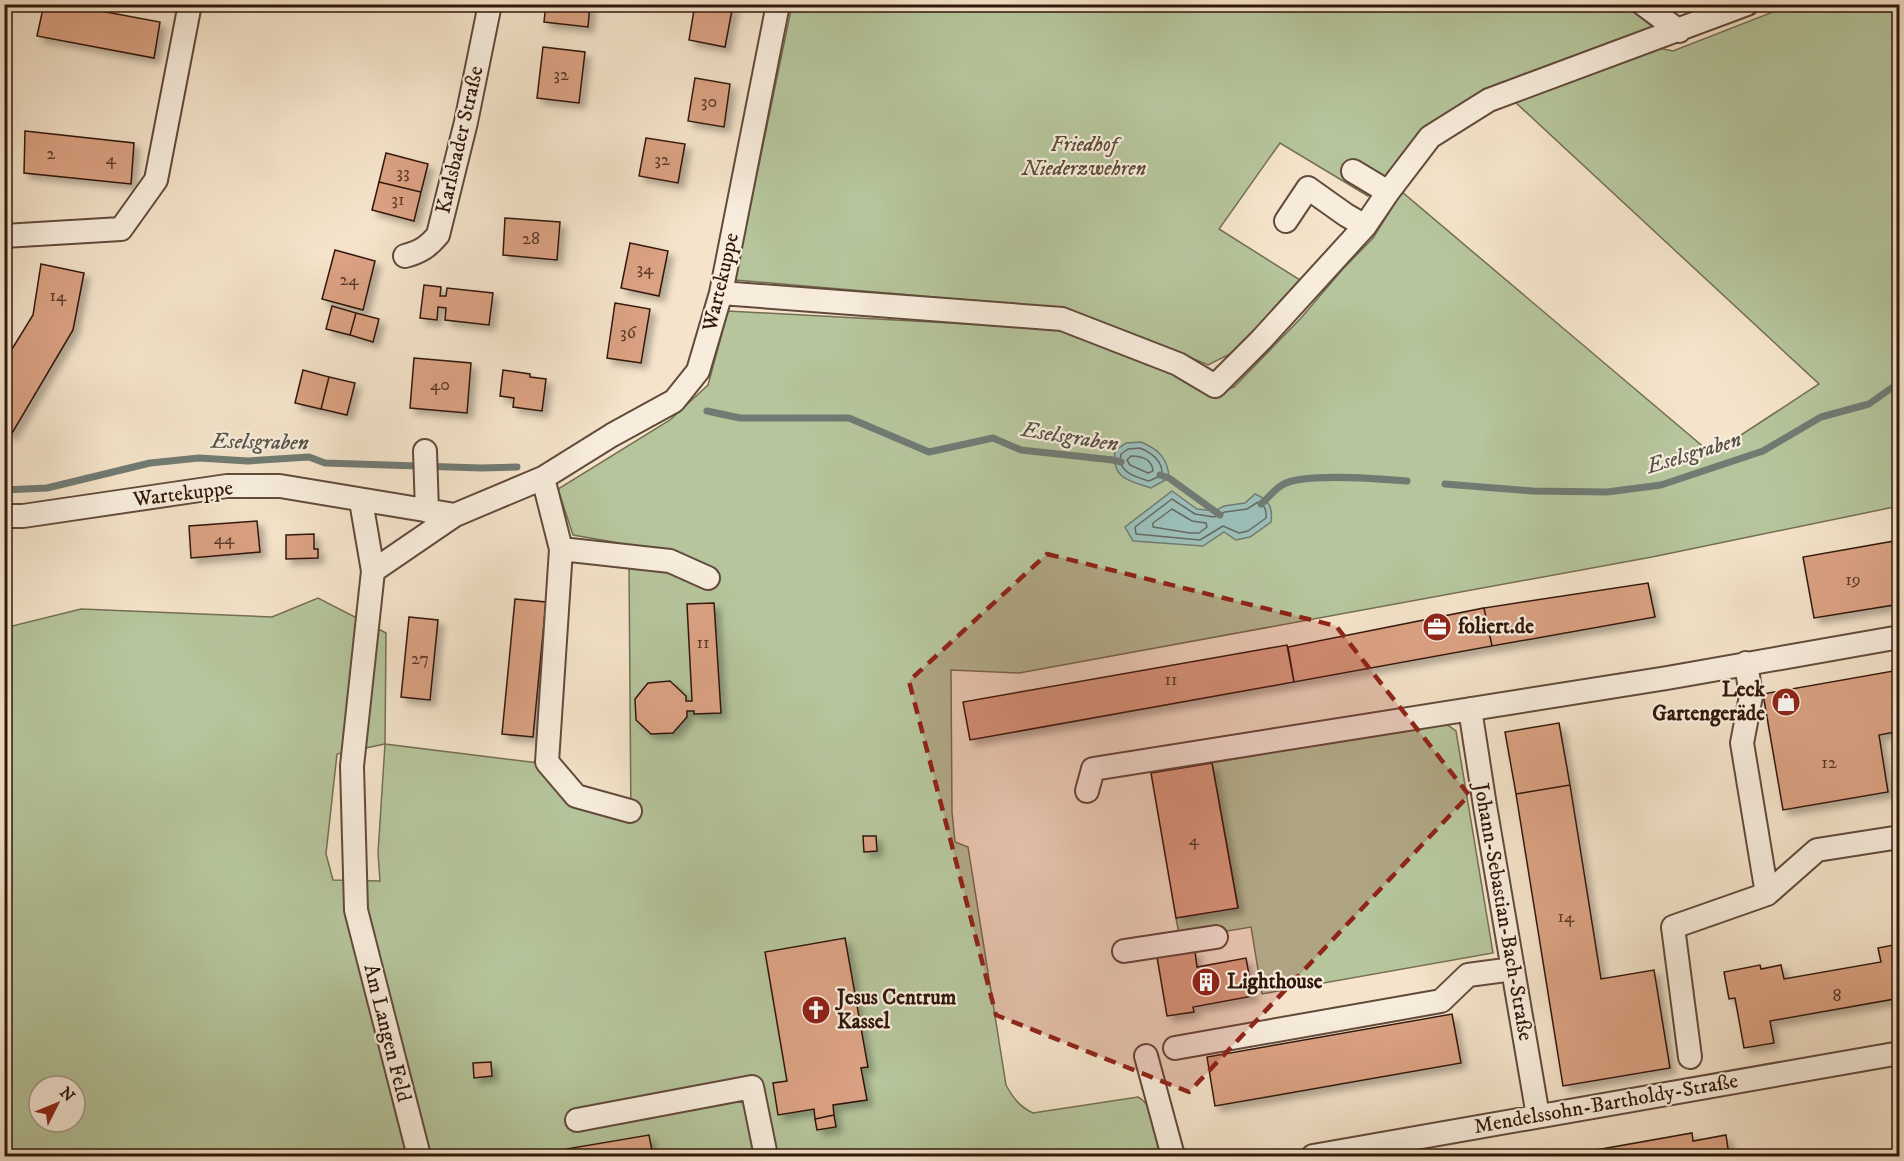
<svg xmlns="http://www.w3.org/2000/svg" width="1904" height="1161" viewBox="0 0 1904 1161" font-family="'IM FELL DW Pica',serif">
	<defs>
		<filter id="shadow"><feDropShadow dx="5.5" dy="5.5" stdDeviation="3" flood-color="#0004"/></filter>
	</defs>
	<rect width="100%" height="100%" fill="#f5e4cb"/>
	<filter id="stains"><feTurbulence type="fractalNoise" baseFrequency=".00333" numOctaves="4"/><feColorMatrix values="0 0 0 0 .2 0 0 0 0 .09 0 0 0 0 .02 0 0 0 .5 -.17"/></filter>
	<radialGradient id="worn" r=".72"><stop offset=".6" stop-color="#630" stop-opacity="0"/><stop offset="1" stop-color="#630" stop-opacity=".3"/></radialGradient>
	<path fill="#b6c59c" stroke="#746e54" stroke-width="1.5" fill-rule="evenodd" d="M 1631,4 L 1653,20 L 1653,30 L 1484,91 L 1380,188 L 1368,196 L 1280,143 L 1219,229 L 1300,280 L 1238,350 L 1208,365 L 1151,341 L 1062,308 L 735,280 L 792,5 Z
		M 1791,5 L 1899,5 L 1899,506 L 1652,557 L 1019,673 L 951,670 L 952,812 L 955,842 L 968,847 L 1006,1085 C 1013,1098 1020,1107 1033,1113 L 1138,1097 C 1156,1106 1156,1138 1159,1156 L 5,1156 L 4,628 L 81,609 L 272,617 L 318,598 L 386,633 L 385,744 L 539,763 L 573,806 L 631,823 L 629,565 L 637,546 L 573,535 L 558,489 L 670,420 L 708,385 L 728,311 L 1058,329 L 1176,373 L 1212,394 L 1234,387 L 1301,318 L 1342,270 L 1373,238 L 1402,192 L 1712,454 L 1819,384 L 1515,102 L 1659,48 L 1673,51 ZM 385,744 L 378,853 L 380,881 L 333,880 L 326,854 L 337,754 ZM 39,1086 L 75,1086 L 75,1122 L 39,1122 Z
		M 1434,724 L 1446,724 L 1456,731 L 1493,953 L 1262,994 L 1251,927 L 1180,939 L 1176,918 L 1238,907 L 1212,763 Z"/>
	<path fill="#9cbeb8" stroke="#717b73" stroke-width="1.5" d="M 1141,442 C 1158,449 1168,458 1169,478 L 1151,488 C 1129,481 1111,478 1115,451 L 1126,443 Z
		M 1172,491 L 1197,509 L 1215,511 L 1224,506 L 1245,503 L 1255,494 C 1269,500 1273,507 1271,522 L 1250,537 L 1236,540 L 1224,532 L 1203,546 L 1133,541 L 1125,527 Z"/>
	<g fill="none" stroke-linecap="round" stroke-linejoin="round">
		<path stroke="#666a62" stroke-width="1.5" d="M 1140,448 C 1152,453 1163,461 1162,475 L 1149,481 C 1135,477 1117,472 1121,454 L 1128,449 Z
			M 1131,456 C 1142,456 1152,459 1153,471 L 1148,473 L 1130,465 L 1127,460 Z
			M 1172,499 L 1195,514 L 1214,517 L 1225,512 L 1247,509 L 1258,502 C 1265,505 1267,510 1266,518 L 1248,531 L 1239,533 L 1223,526 L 1200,540 L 1136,534 L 1135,527 Z
			M 1172,509 L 1192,521 L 1206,523 L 1207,527 L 1199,533 L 1190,533 L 1153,527 L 1153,523 Z"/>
		<path stroke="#717b73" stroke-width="7" d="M 707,411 L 740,418 L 849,418 L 929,452 L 993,438 L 1021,450 L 1113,460 L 1121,462
			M 1160,475 L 1169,478 L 1220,515
			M 1445,484 L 1532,491 L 1607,492 L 1661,485 L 1763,451 L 1821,417 L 1869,404 L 1900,382
			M 4,490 L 47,488 L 150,463 L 199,458 L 248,461 L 309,457 L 325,463 L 481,468 L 517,467
			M 1261,504 C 1268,498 1274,490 1282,485 C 1302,472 1382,479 1407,481"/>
	</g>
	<path fill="#dba283" stroke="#31170b" stroke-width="1.5" filter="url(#shadow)" d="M 44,4 L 63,4 L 160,22 L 154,58 L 37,36 Z
		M 546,4 L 590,4 L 588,27 L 544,22 Z
		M 695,4 L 733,5 L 725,47 L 689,40 Z
		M 543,47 L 585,52 L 579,103 L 537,98 Z
		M 695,78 L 730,84 L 724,127 L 688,121 Z
		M 25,131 L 134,143 L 131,184 L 24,173 Z
		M 646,138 L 685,144 L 678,183 L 639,176 Z
		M 386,153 L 428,164 L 421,192 L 379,182 Z
		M 379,182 L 421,192 L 414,221 L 372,210 Z
		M 505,218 L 560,222 L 557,260 L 503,255 Z
		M 630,243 L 668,251 L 659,296 L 621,288 Z
		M 335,250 L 375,261 L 363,310 L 322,299 Z
		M 41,264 L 84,273 L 73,330 L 11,435 L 4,431 L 4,362 L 33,315 Z
		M 424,285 L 441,287 L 440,296 L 446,296 L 447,288 L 493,293 L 489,325 L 445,320 L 446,308 L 438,307 L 437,320 L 420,318 Z
		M 615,303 L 650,309 L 641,363 L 607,358 Z
		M 332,306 L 356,313 L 350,335 L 326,329 Z
		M 356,313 L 379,319 L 373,342 L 350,335 Z
		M 414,358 L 471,363 L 467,413 L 410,408 Z
		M 303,370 L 329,377 L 321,409 L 295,403 Z
		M 503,370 L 530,374 L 530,377 L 546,379 L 542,411 L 513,407 L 514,398 L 500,396 Z
		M 329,377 L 355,383 L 347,415 L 321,409 Z
		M 257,521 L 260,552 L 191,558 L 189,526 Z
		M 314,534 L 314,549 L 318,549 L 318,558 L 286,559 L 286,535 Z
		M 1900,540 L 1900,604 L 1814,618 L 1803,557 Z
		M 1648,583 L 1655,617 L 1492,646 L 1484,608 Z
		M 515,599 L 546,602 L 533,737 L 502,734 Z
		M 714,603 L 721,713 L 694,714 L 694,711 L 687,711 L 687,717 L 673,733 L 651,734 L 636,720 L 635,699 L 648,683 L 670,681 L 686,696 L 686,701 L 692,701 L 687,604 Z
		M 1484,608 L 1492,646 L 1294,682 L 1288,647 Z
		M 409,617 L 438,620 L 430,700 L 401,697 Z
		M 1287,645 L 1294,682 L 970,740 L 963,702 Z
		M 1893,671 L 1900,706 L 1900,731 L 1879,735 L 1888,792 L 1783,810 L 1763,694 Z
		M 1559,723 L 1570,785 L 1516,794 L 1505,732 Z
		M 1212,763 L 1238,908 L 1176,918 L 1151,773 Z
		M 1570,785 L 1601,979 L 1654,970 L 1670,1068 L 1563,1086 L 1516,794 Z
		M 863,836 L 876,836 L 877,851 L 864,852 Z
		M 845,938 L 868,1067 L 861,1068 L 867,1100 L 833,1105 L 834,1115 L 815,1119 L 814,1109 L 778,1115 L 773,1083 L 787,1081 L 765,952 Z
		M 1898,941 L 1900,941 L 1900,998 L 1770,1021 L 1774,1043 L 1744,1048 L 1735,998 L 1729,999 L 1724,972 L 1760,965 L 1761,969 L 1781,965 L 1784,979 L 1881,962 L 1878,948 L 1899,944 Z
		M 1195,951 L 1197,967 L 1246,958 L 1253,996 L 1193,1007 L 1194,1012 L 1167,1016 L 1157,957 Z
		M 1452,1014 L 1461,1063 L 1215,1106 L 1207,1057 Z
		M 491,1062 L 492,1076 L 474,1078 L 473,1063 Z
		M 834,1115 L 836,1127 L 817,1130 L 815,1119 Z
		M 1692,1133 L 1693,1141 L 1726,1135 L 1729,1156 L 1562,1156 Z
		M 649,1135 L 653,1156 L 567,1156 L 566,1149 Z"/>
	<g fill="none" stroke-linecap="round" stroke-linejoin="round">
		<g stroke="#624a3b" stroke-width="26">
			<path id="minor" d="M 1643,4 L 1679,31
				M 1353,171 L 1388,192
				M 1286,221 L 1308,188 L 1346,215 L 1365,226
				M 4,236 L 121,229 L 156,180 L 190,4
				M 405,256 C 420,252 428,247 438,235 L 466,122 L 490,4
				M 721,293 L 1062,319 L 1178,364 L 1215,386 L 1261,340 L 1365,226 L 1388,192 L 1430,137 L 1489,100 L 1747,4
				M 425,451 L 427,511
				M 543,478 L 561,549 L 670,561 L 708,578
				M 361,501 L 373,571
				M 4,516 L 23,516 L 227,486 L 280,486 L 455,515
				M 561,549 L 547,762 L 576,796 L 630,811
				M 1746,663 L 1751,696 L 1742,743 L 1767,894
				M 1470,709 L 1485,806 L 1538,1116
				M 1087,791 L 1093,769 L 1667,678 L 1900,637
				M 1124,951 L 1216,937
				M 1175,1048 L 1441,1001 L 1468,975 L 1513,969
				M 1146,1056 L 1173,1156
				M 1690,1057 L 1673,927 L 1767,894 L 1817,850 L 1900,837
				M 577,1120 L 752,1087 L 766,1156
				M 419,1156 L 356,910 L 352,766 L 373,571 L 455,515 L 543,478 L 612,435 L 674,401 L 698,371 L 721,293 L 778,4
				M 1313,1156 L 1900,1053"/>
		</g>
		<use href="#minor" stroke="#f8eddd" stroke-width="22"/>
	</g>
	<path fill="#8f2418" fill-opacity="0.2" stroke="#8f2418" stroke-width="4.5" stroke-dasharray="12 8" stroke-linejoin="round" d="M 1047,554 L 1336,626 L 1469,795 L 1189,1092 L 996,1015 L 909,681 Z"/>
	<defs>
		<g id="office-disc" transform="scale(1.5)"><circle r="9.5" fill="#8f2418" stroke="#f8eddd"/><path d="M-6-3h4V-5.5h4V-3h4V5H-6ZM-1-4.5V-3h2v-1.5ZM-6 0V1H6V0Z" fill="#fff"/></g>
		<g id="shop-disc" transform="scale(1.5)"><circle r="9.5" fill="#8f2418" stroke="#f8eddd"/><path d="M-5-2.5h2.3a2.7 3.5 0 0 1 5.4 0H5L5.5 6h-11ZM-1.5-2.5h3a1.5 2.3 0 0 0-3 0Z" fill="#fff"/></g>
		<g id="building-disc" transform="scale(1.5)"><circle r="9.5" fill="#8f2418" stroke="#f8eddd"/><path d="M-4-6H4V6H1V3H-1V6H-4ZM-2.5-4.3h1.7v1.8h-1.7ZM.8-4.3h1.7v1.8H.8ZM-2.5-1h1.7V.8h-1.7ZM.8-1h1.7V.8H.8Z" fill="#fff"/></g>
		<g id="church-disc" transform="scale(1.5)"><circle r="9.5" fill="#8f2418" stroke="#f8eddd"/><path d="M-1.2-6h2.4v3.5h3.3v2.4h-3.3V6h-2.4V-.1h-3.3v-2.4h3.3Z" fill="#fff"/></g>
	</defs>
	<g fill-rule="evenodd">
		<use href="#office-disc" x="1437" y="627"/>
		<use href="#shop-disc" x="1786" y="702"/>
		<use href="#building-disc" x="1206" y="982"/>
		<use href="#church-disc" x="816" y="1010"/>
	</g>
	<g text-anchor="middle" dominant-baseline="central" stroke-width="4.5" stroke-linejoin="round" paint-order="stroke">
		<g font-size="18" fill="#5c3a29">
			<text x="561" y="75">32</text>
			<text x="709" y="102">30</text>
			<text x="51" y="154">2</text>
			<text x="111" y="159">4</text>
			<text x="662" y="160">32</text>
			<text x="403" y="173">33</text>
			<text x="398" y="200">31</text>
			<text x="531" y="239">28</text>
			<text x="645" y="269">34</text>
			<text x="349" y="280">24</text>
			<text x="58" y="296">14</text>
			<text x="628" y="333">36</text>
			<text x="440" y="385">40</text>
			<text x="224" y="539">44</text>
			<text x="1853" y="580">19</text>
			<text x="703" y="643">11</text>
			<text x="420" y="659">27</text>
			<text x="1171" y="680">11</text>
			<text x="1829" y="763">12</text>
			<text x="1194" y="840">4</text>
			<text x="1566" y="917">14</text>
			<text x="1837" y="996">8</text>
		</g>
		<g font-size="21" fill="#31170b" stroke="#f8eddd">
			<text transform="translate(460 140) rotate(-77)">Karlsbader Straße</text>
			<text transform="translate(721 282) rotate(-77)">Wartekuppe</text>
			<text transform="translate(183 494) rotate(-7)">Wartekuppe</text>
			<text transform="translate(1503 912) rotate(80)">Johann-Sebastian-Bach-Straße</text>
			<text transform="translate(387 1033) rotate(76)">Am Langen Feld</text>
			<text transform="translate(1606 1104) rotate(-10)">Mendelssohn-Bartholdy-Straße</text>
		</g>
		<g font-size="21" font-style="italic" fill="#594b36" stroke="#f8eddd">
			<text x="1084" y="145">Friedhof<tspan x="1084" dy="24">Niederzwehren</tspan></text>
		</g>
		<g font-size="21" font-weight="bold" fill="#31170b" stroke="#f8eddd" text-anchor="start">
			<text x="1458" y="627">foliert.de</text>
			<text x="1765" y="690" text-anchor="end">Leck<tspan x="1765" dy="24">Gartengeräde</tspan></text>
			<text x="1227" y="982">Lighthouse</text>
			<text x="837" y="998">Jesus Centrum<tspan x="837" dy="24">Kassel</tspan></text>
		</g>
		<g font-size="22" font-style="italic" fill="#565148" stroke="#f8eddd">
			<text transform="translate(1070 437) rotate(9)">Eselsgraben</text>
			<text transform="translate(260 442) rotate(1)">Eselsgraben</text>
			<text transform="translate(1694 453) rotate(-17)">Eselsgraben</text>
		</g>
	</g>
	<rect width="1904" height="1161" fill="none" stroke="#f5e4cb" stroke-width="24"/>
	<rect x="6" y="6" width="1892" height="1149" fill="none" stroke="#31170b" stroke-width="3"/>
	<rect x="12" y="12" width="1880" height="1137" fill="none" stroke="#31170b" stroke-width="1.5"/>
	<g transform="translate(57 1104) rotate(47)"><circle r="28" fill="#f8eddd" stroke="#a89789" stroke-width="1.5"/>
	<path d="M0-4.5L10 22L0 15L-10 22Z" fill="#8f2418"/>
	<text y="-9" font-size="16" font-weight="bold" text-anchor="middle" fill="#31170b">N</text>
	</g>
	<rect width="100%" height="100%" filter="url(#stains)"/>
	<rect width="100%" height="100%" fill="url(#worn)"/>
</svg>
